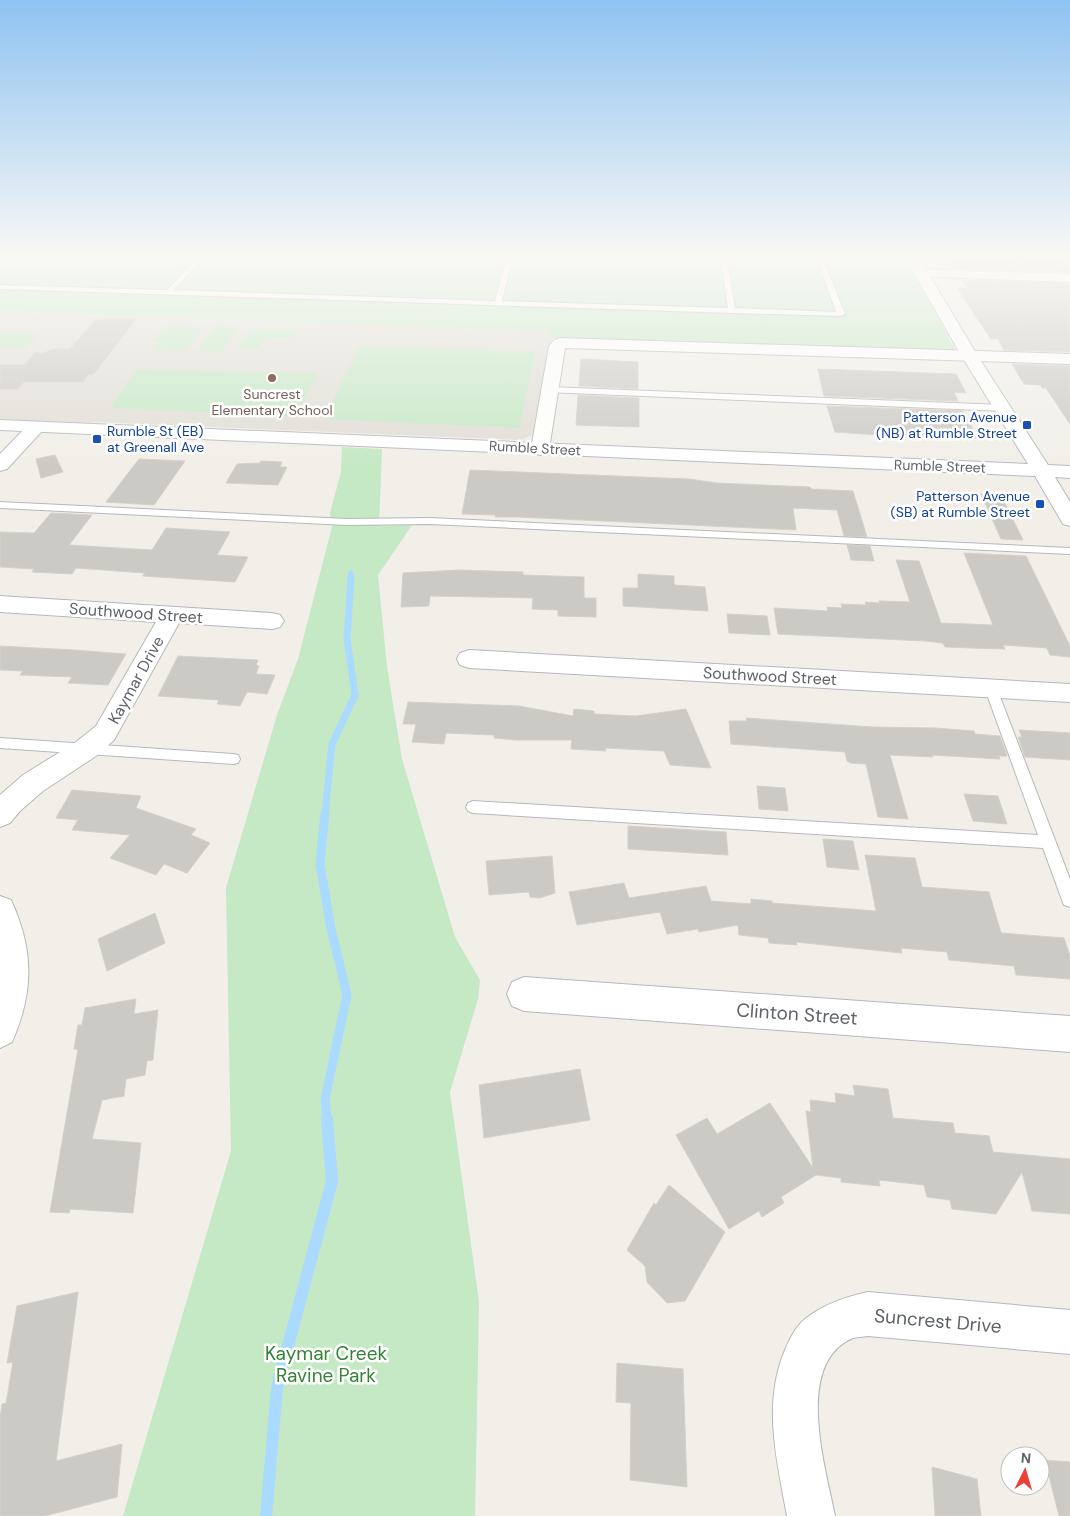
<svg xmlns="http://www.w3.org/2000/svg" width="1070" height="1516" viewBox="0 0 1070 1516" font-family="'DM Sans',sans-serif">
	<rect width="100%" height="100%" fill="#f1efe8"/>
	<path fill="#e1ded6" d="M 0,311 L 547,331 L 552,338 L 532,435 L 521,440 L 95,422 L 77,424 L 3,420 L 0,419 Z"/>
	<path fill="#c5e8c5" d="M 0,256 L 903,256 L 955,349 L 954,351 L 938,352 L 552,338 L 547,331 L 0,311 Z
		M 166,326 L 204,327 L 185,351 L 154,349 L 160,342 L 152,342 Z
		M 215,326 L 238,327 L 222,351 L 198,350 Z
		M 251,329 L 298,330 L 294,338 L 265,338 L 258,349 L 238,349 Z
		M 0,333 L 37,334 L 38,335 L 26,347 L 0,347 Z
		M 360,346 L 535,352 L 519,428 L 324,419 Z
		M 137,370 L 317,373 L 298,412 L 291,416 L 115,408 L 112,405 Z
		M 342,447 L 382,449 L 379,526 L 412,525 L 378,575 L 387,667 L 402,759 L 455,937 L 480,980 L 478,999 L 450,1092 L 479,1302 L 475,1516 L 123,1516 L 231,1151 L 226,888 L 277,715 L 298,659 L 332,527 L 330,513 L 341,472 Z"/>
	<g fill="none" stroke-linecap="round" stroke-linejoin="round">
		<path stroke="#aadaff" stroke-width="5.5" d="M 351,578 L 351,573"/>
		<path stroke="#aadaff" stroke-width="7" d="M 325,814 L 332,744 L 355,695 L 347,639 L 351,577"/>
		<path stroke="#aadaff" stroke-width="9" d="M 325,813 L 320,864 L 331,929 L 347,995 L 325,1099 L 327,1120"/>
		<path stroke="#aadaff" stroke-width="12" d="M 266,1516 L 277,1387 L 332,1181 L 327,1119"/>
	</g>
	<path fill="#cccac5" stroke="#d6d1c6" d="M 1001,256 L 1031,256 L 1033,259 L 1063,260 L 1070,268 L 1070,272 L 954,268 L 947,258 L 1003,259 Z
		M 962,280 L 1070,284 L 1070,352 L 1004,350 L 998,339 L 991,339 L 957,288 L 967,288 Z
		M 96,319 L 136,319 L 93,375 L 88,375 L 83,382 L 24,382 L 18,389 L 0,389 L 0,365 L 24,365 L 35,353 L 44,353 L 52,349 L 70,349 Z
		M 581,359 L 638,362 L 638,389 L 579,386 Z
		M 1012,364 L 1070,366 L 1070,424 L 1046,388 L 1042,388 L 1040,385 L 1024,384 Z
		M 818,369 L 956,374 L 966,393 L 954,392 L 958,401 L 824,396 Z
		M 578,395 L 639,398 L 639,427 L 576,425 Z
		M 827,406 L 963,411 L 978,438 L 907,437 L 835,432 Z
		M 55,455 L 63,472 L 41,478 L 36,459 Z
		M 139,459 L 185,461 L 154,505 L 106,502 Z
		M 261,461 L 282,462 L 280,467 L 287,467 L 278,485 L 226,483 L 237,464 L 260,463 Z
		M 470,470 L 689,479 L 717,483 L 810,487 L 811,489 L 853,491 L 867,537 L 844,536 L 837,510 L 793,508 L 796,530 L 517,517 L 495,517 L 496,515 L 462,514 Z
		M 981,494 L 1001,495 L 1023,540 L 1001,539 Z
		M 51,513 L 92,515 L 69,545 L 152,550 L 166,528 L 230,532 L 217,555 L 248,557 L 235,582 L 143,576 L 145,573 L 76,568 L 72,574 L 32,572 L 34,569 L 0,567 L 0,532 L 34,533 Z
		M 847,545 L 870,546 L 874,561 L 851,560 Z
		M 964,553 L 1026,556 L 1070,646 L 1070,657 L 1050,655 L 1047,648 L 1003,645 L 1005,649 L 972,648 L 945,647 L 943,643 L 925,641 L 778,634 L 774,608 L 828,611 L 827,607 L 842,608 L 841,604 L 866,605 L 865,602 L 880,603 L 879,601 L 910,602 L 896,560 L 919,561 L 941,623 L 993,625 Z
		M 459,570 L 523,572 L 523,575 L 584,577 L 584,598 L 596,598 L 596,617 L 558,616 L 558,610 L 532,609 L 533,598 L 430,596 L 429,606 L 401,607 L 403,573 Z
		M 638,574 L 674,576 L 674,585 L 705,587 L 708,611 L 623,606 L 623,588 L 638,588 Z
		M 727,614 L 767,616 L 770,635 L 729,633 Z
		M 0,646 L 74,650 L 126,654 L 108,685 L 68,683 L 72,677 L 20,675 L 23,671 L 0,670 Z
		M 178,656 L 258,660 L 256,665 L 259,666 L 256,674 L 275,675 L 267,694 L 247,692 L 240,706 L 217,704 L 219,700 L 158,696 Z
		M 408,702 L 519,706 L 573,716 L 574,709 L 594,711 L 594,714 L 636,716 L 686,709 L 711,768 L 670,765 L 664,751 L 605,748 L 606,751 L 571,749 L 572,740 L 515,740 L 494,738 L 494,735 L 446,733 L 444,744 L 412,742 L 416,724 L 403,724 Z
		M 746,718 L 872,727 L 935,728 L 974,731 L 975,734 L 1000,736 L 1007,756 L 999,756 L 1000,759 L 932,755 L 933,757 L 890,755 L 908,819 L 878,817 L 866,764 L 850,763 L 847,761 L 845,752 L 731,744 L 729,721 L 747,721 Z
		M 1019,730 L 1070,733 L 1070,760 L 1025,757 L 1018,737 L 1022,737 Z
		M 757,786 L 785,788 L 788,811 L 759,809 Z
		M 72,790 L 141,796 L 136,808 L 196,829 L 191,835 L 210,843 L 187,873 L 164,864 L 156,875 L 110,858 L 130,835 L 72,830 L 78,820 L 56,818 Z
		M 964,794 L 998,796 L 1007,824 L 973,821 Z
		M 628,826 L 726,832 L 728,855 L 628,849 Z
		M 823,839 L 853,841 L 859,870 L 827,867 Z
		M 865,855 L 915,858 L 922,887 L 989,892 L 1001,933 L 1064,938 L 1070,956 L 1070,979 L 1016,975 L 1014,966 L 949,960 L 947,952 L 901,948 L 902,953 L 796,942 L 797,945 L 769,943 L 768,938 L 739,935 L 738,925 L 699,932 L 698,929 L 667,934 L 660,912 L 577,925 L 569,892 L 624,883 L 629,898 L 706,886 L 711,901 L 751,904 L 751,899 L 772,901 L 772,903 L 876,911 Z
		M 552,856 L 555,893 L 540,898 L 530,897 L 529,892 L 489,895 L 486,861 Z
		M 155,913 L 165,943 L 107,971 L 98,939 Z
		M 136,999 L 134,1014 L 158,1010 L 153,1060 L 147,1061 L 145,1075 L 126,1079 L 124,1096 L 102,1100 L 92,1139 L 141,1143 L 133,1213 L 70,1209 L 69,1213 L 50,1212 L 78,1049 L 74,1049 L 78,1025 L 82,1025 L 85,1008 Z
		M 580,1069 L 590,1120 L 484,1138 L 479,1085 Z
		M 853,1085 L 888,1089 L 893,1118 L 953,1123 L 955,1133 L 989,1136 L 993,1152 L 1070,1159 L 1070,1214 L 1032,1211 L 1022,1172 L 996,1214 L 952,1209 L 950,1200 L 927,1197 L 924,1185 L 879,1180 L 880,1186 L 841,1182 L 841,1178 L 816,1175 L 781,1197 L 784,1203 L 762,1217 L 759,1211 L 729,1229 L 676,1135 L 707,1118 L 717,1134 L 770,1103 L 813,1168 L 806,1111 L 811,1112 L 810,1100 L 836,1103 L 835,1093 L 855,1096 Z
		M 669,1185 L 725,1232 L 685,1301 L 667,1303 L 647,1282 L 645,1266 L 627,1250 L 654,1203 L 656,1205 Z
		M 78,1292 L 56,1461 L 122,1444 L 117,1497 L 45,1516 L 0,1516 L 0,1418 L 2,1404 L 6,1403 L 13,1362 L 7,1363 L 17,1306 Z
		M 617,1363 L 683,1369 L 687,1487 L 630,1480 L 631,1403 L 616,1402 Z
		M 1045,1460 L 1070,1462 L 1070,1516 L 1059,1516 Z
		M 932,1467 L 977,1479 L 981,1516 L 935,1516 Z"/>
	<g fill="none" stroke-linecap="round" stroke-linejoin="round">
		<g stroke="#b5b8bc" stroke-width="2">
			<path id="lane" d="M 199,256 L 206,256 L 174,290 L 495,301 L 507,256 L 513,256 L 502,301 L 728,308 L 720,256 L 726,256 L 735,308 L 836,312 L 816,256 L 822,256 L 845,314 L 841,316 L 732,313 L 0,289 L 0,285 L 167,290 Z
				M 549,387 L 1004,405 L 1008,408 L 1004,411 L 546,392 L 545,390 Z
				M 0,502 L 347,519 L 430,518 L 1070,548 L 1070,554 L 430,524 L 347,525 L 0,508 Z
				M 991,684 L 996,686 L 997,689 L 1070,879 L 1070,907 L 1064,905 L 1062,900 L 1043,848 L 473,813 L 468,811 L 466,807 L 468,803 L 473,801 L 1038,835 L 985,689 L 986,686 Z
				M 0,738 L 233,754 L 238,755 L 240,759 L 238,763 L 233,764 L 0,748 Z"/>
		</g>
		<g stroke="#b5b8bc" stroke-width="2">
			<path id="street" d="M 920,269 L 1070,274 L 1070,282 L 915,276 L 913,273 L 915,270 Z
				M 560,338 L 1070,354 L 1070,364 L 565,348 L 549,449 L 547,453 L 540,455 L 533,453 L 531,449 L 549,346 L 554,340 Z
				M 36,422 L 42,423 L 45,427 L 42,431 L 7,469 L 0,471 L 0,454 L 30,423 Z
				M 0,596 L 272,613 L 280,615 L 284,621 L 280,627 L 272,629 L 179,623 L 114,740 L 96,756 L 43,791 L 20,811 L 10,823 L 0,827 L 0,795 L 23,775 L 76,742 L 96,726 L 156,622 L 0,612 Z
				M 469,650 L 1070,684 L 1070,702 L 469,668 L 460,665 L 457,659 L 460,653 Z
				M 0,896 L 11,900 C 34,950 34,992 12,1042 L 0,1048 Z
				M 524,977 L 1070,1016 L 1070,1052 L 524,1011 L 512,1006 L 507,994 L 512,982 Z
				M 868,1292 L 1070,1310 L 1070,1354 L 868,1336 C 863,1337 857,1337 853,1338 C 793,1363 826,1469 835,1516 L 787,1516 C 777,1461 762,1404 785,1350 C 789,1340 796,1326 805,1319 C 824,1304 845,1297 868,1292 Z"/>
		</g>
		<g stroke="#b6babf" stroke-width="2">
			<path id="secondary" d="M 904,256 L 918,256 L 977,355 L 1048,465 L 1070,466 L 1070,478 L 1055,477 L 1070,502 L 1070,526 L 1063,524 L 1035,476 L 0,430 L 0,420 L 1028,464 L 961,355 Z"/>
		</g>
		<use href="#lane" fill="#fff" fill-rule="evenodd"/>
		<use href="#street" fill="#fff" fill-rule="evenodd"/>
		<use href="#secondary" fill="#fff" fill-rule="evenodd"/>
	</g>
	<linearGradient id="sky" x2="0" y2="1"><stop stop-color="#8fc3f1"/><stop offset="0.55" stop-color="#f9f8f5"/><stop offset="1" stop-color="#f9f8f5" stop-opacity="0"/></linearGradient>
	<rect width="1070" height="468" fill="url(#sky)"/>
	<circle fill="#8d6e63" stroke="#fff" stroke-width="2" cx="272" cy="378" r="5"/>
	<g fill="#1a4fb4" stroke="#fff" stroke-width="2">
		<rect x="1022" y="420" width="10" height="10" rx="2.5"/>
		<rect x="92" y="434" width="10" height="10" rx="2.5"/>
		<rect x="1035" y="499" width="10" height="10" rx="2.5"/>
	</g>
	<g text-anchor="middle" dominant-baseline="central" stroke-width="5" stroke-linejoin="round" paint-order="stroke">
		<g font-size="14" fill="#785e54" stroke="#fff">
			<text x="272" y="394">Suncrest<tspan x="272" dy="16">Elementary School</tspan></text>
		</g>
		<g font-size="14" fill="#164399" stroke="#fff" text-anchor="end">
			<text x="1017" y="417">Patterson Avenue<tspan x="1017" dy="16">(NB) at Rumble Street</tspan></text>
			<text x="107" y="431" text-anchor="start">Rumble St (EB)<tspan x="107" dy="16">at Greenall Ave</tspan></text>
			<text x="1030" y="496">Patterson Avenue<tspan x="1030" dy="16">(SB) at Rumble Street</tspan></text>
		</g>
		<g font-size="14" fill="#5f6368" stroke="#fff">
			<text transform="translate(535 448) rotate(3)">Rumble Street</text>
			<text transform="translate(940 466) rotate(2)">Rumble Street</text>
		</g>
		<g font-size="16" fill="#5f6368" stroke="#fff">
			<text transform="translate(136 613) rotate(4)">Southwood Street</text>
			<text transform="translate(770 676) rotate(3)">Southwood Street</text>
			<text transform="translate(136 680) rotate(-61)">Kaymar Drive</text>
		</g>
		<g font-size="19" fill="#5f6368" stroke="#fff">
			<text transform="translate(797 1014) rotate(4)">Clinton Street</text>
			<text transform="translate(938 1321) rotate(5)">Suncrest Drive</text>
		</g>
		<g font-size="19" fill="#348238" stroke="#fff">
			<text x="326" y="1353">Kaymar Creek<tspan x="326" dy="22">Ravine Park</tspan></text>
		</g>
	</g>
	<g transform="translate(1025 1471) rotate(5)"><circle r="24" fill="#ffffff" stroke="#bfc1c3"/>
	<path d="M0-4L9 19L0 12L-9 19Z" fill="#ea4335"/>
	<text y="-8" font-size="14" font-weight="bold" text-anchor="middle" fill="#5f6368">N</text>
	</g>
</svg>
